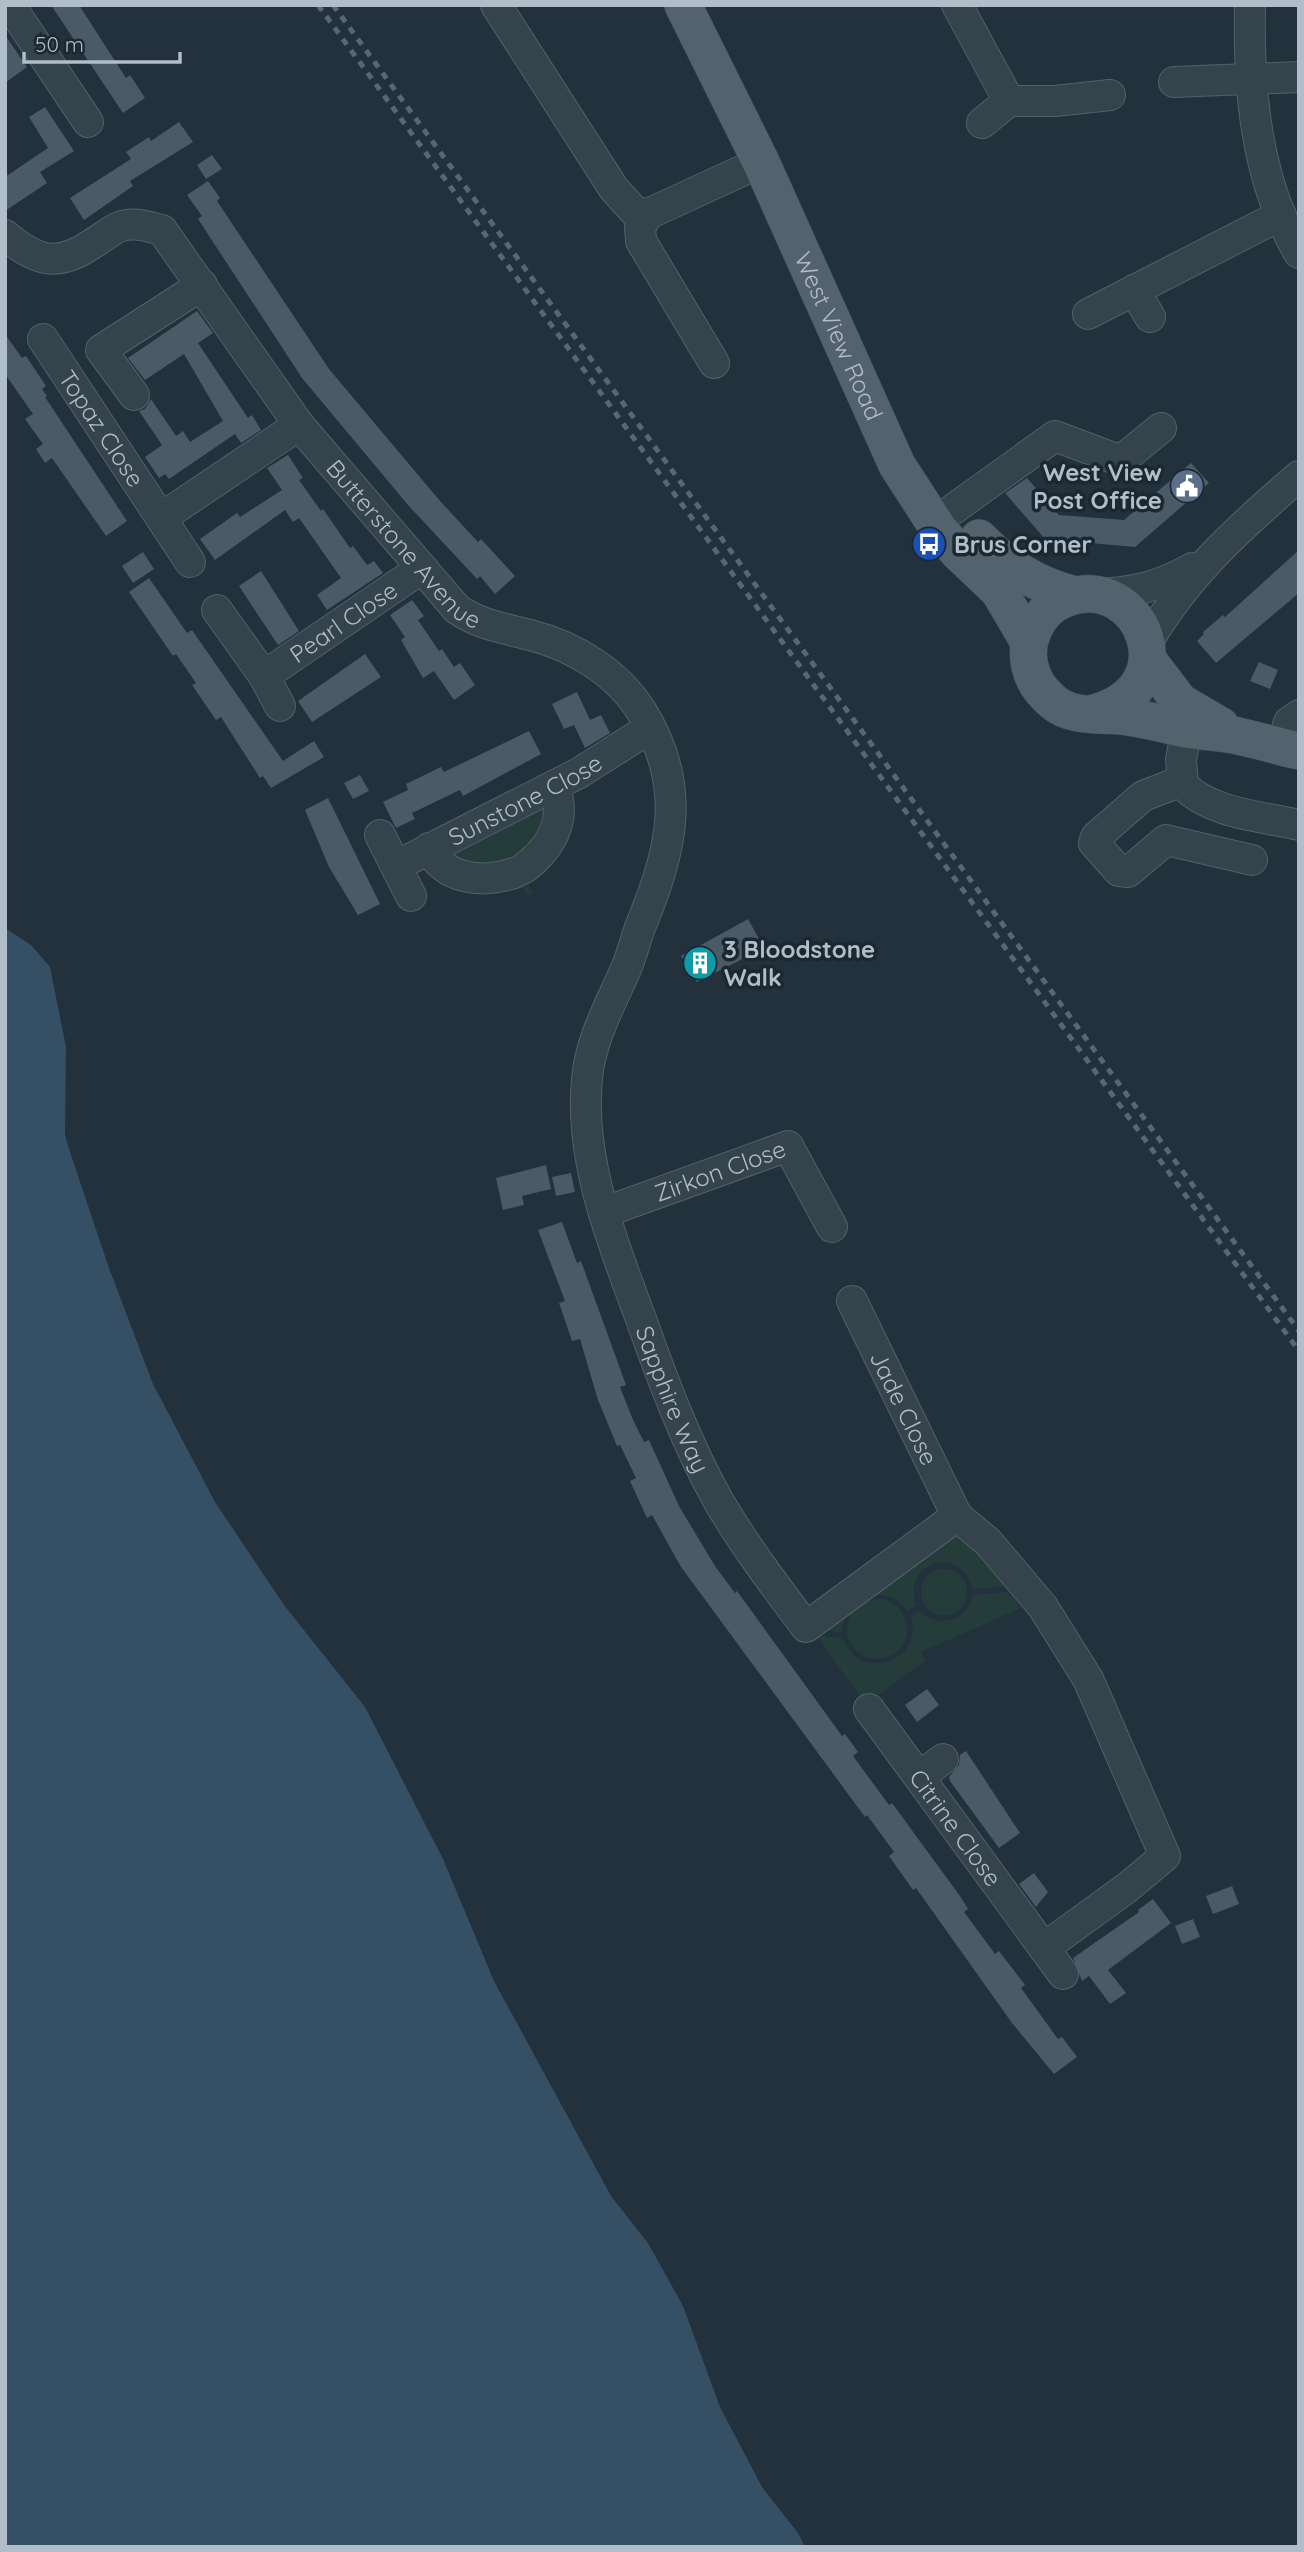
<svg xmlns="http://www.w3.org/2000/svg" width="1304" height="2552" viewBox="0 0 1304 2552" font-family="Quicksand,sans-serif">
	<rect width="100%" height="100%" fill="#22313c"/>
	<path fill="#243d3b" d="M 551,803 L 550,816 L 517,862 L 533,893 L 527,896 L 512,863 L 493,869 L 444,856 Z
		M 956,1529 L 1011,1586 L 973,1589 C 961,1544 901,1562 916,1605 L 908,1611 C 888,1585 870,1596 847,1609 L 841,1633 L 814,1627 Z
		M921 1592a23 23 0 1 1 46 0a23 23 0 1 1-46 0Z
		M 1008,1592 L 1021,1608 L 921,1652 L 925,1661 L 868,1703 L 856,1691 L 816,1635 L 843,1639 C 861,1683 924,1662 911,1617 L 920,1611 C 939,1629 967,1622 973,1595 Z
		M847 1629a30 30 0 1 1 60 0a30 30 0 1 1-60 0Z"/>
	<path fill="#355064" d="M 5,928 L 31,945 L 50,967 L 66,1047 L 65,1135 L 69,1149 L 109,1268 L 153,1384 L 215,1502 L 284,1605 L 365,1707 L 443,1859 L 494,1981 L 611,2196 L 648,2243 L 683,2306 L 720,2407 L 762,2487 L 798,2533 L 805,2547 L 5,2547 Z"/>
	<path fill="#4a5b67" d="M 51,5 L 79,5 L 126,78 L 130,75 L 145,98 L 123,113 Z
		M 5,35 L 27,67 L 5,83 Z
		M 45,107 L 74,151 L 40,172 L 47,183 L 5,211 L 5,177 L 48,148 L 29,117 Z
		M 179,122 L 193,142 L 130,181 L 133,186 L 84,220 L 70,198 L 131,159 L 126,152 L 149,137 L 151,141 Z
		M 212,155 L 222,169 L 206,179 L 197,165 Z
		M 208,181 L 220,198 L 217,201 L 329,369 L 440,501 L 478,542 L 481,539 L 515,576 L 495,594 L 480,576 L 477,579 L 408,505 L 302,378 L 198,219 L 202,216 L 187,195 Z
		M 197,311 L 213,333 L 198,343 L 248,418 L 252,415 L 261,430 L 241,443 L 235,434 L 169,479 L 165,474 L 159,478 L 145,457 L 162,445 L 139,411 L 145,409 L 151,399 L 176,436 L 183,431 L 190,442 L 223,421 L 184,354 L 145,380 L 128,358 Z
		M 5,334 L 22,358 L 26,356 L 46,386 L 42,389 L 47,396 L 45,397 L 127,521 L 106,536 L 52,458 L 45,463 L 36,449 L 43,444 L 25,419 L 33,414 L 5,374 Z
		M 288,455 L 303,478 L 299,480 L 321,511 L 323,509 L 350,548 L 353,546 L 367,565 L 374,561 L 383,573 L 327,610 L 317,595 L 341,578 L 299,518 L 293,522 L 285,510 L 215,560 L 200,539 L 237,513 L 240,517 L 282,490 L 267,468 Z
		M 1191,463 L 1209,483 L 1135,547 L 1045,539 L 1005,493 L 1027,478 L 1059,515 L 1124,520 Z
		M 1299,550 L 1299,593 L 1216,663 L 1197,641 L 1204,634 L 1203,632 L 1223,615 L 1225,617 Z
		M 143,552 L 154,569 L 133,583 L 122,566 Z
		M 261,571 L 299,631 L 278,645 L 239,586 Z
		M 149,578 L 187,633 L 192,630 L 283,761 L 314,741 L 324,757 L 271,788 L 263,776 L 260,778 L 221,717 L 216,720 L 192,685 L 196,683 L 176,654 L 173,656 L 129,592 Z
		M 412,600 L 424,616 L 418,620 L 439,651 L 442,649 L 454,667 L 460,663 L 475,685 L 454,700 L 434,671 L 423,678 L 401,640 L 405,637 L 390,615 Z
		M 365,654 L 381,677 L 312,722 L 298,701 Z
		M 1259,662 L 1278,670 L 1270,689 L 1250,681 Z
		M 577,692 L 590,720 L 601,715 L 610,733 L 585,748 L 574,725 L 564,729 L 552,704 Z
		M 529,731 L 541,754 L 463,796 L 460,790 L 412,813 L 415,819 L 396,828 L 383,802 L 408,790 L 406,784 L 441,767 L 444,772 Z
		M 360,775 L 369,791 L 353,799 L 344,783 Z
		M 328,798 L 380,904 L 358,915 L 329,867 L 305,810 Z
		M 748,919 L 764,948 L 697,982 L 681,956 Z
		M 546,1165 L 551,1189 L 522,1196 L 524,1205 L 503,1210 L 496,1178 Z
		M 571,1173 L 575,1192 L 556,1196 L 552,1177 Z
		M 562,1222 L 577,1263 L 581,1261 L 626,1385 L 620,1387 L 633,1420 L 644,1442 L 649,1440 L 679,1506 L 715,1566 L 735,1593 L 737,1591 L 842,1736 L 845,1734 L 858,1752 L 853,1756 L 889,1805 L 892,1803 L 960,1896 L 968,1909 L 964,1912 L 995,1954 L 999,1951 L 1025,1985 L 1021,1988 L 1058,2039 L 1062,2037 L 1077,2057 L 1054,2074 L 1012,2023 L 916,1888 L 913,1890 L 889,1856 L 894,1852 L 867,1815 L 865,1817 L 681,1567 L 652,1515 L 647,1518 L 630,1481 L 636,1478 L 620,1445 L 617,1446 L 598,1400 L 580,1339 L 572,1341 L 559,1303 L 565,1301 L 538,1230 Z
		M 927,1689 L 939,1705 L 917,1722 L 905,1705 Z
		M 966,1751 L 1020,1833 L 999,1848 L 950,1781 L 949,1777 L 959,1765 L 960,1755 Z
		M 1034,1873 L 1048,1892 L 1036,1907 L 1019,1884 Z
		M 1232,1886 L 1239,1904 L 1213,1914 L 1206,1896 Z
		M 1153,1899 L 1171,1923 L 1108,1970 L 1126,1993 L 1110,2004 L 1089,1976 L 1082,1981 L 1073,1958 L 1139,1912 L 1138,1910 Z
		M 1193,1919 L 1200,1937 L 1182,1944 L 1175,1926 Z"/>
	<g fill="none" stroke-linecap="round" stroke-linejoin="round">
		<g stroke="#54606a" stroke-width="32">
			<g id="minor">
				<path d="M 496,5 L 614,189 L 635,212 L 648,214 L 761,162"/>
				<path d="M 957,5 L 1009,101"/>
				<path d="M 1250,5 C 1248,89 1256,180 1299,253"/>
				<path d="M 11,7 L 88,122"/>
				<path d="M 1174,82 L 1299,77"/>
				<path d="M 982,123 L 1009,101 L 1055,101 L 1110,95"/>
				<path d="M 648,214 L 640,227 L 641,241 L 714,363"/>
				<path id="s1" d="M 5,235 C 36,261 57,268 92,244 C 101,239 110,231 119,227 C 133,221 149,227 162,230 L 299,425 L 457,609 C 480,625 503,628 530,635 C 574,646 618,673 642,712 C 688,787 672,849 641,925 C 635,940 632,956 625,971 C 610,1005 590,1041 587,1079 C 579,1160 613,1244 641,1319 C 663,1381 687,1445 719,1502 C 745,1546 775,1586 806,1627 L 957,1516"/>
				<path d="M 1134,290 L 1150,317"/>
				<path d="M 1088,314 L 1281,215"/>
				<path id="s2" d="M 43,339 L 161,518 L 299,425"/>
				<path d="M 134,395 L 101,350 L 202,285"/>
				<path d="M 952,510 L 1055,436 L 1116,459 L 1124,458 L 1161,428"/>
				<path d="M 161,518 L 190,562"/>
				<path d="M 1093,594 C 1132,593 1159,587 1192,568"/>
				<path id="s3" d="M 217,610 L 264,676 L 422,568"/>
				<path d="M 1147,643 C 1186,575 1240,527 1299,476"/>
				<path d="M 264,676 L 280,706"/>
				<path d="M 1191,710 L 1181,759 L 1183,785 C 1212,814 1260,816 1299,825"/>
				<path d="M 1282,747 L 1289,722 L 1299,715"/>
				<path d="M 1182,781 L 1143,796 L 1096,837 L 1094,843 L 1119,871 L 1128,872 L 1166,840 L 1252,860"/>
				<path d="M 380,835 L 411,896"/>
				<path d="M 429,848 C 445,881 484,883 514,873"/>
				<path id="s4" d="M 396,866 L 579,773 L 650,728"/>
				<path d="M 523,869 C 550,849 568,820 554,786"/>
				<path id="s5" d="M 605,1212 L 788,1146 L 832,1227"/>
				<path id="s6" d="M 852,1301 L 957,1516 L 988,1542 L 1043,1607 L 1088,1679 L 1165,1856 L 1128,1887 L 1044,1948"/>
				<path id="s7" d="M 869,1709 L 1063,1974"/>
				<path d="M 919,1777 L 943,1759"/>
			</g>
		</g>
		<g stroke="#424e58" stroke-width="38">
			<g id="major">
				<path id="s8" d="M 683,5 L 761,162 L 897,465 L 939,530 L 959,553 L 999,591 L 1029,642"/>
				<path d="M 979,538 C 1007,567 1036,585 1075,595"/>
				<path d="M 1148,660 L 1180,702 L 1221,726"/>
				<path d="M 1090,714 C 1192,690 1141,571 1067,598 C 1050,604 1038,617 1032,634 C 1024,654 1030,678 1044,693 C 1051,701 1059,708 1070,711 C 1088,717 1109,714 1128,717 C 1147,719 1166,725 1185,729 C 1204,732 1224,732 1242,737 C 1261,741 1280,747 1299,751"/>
			</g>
		</g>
		<use href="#minor" stroke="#35434c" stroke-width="30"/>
		<use href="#major" stroke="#53626c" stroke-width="37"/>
		<path stroke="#576773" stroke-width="5" stroke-dasharray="7 7" stroke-linecap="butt" d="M 318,5 L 1299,1351
			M 333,5 L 1299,1331"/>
	</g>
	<defs>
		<g id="civic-disc" transform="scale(1.75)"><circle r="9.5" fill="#5c6f8a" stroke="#1b2731"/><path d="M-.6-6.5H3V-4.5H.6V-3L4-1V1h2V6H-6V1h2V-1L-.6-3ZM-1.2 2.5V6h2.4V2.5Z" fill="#fff"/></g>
		<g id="bus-disc" transform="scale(1.75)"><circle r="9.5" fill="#1a4fb4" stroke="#1b2731"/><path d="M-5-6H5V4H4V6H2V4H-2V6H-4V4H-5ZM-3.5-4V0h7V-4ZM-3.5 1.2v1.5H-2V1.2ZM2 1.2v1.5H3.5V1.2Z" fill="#fff"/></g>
		<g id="building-disc" transform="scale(1.75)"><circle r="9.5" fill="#0f9aa8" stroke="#1b2731"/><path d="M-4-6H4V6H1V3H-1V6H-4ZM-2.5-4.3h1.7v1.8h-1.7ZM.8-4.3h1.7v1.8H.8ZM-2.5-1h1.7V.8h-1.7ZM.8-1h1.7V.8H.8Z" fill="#fff"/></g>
	</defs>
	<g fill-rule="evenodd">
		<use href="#civic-disc" x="1187" y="486"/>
		<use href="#bus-disc" x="929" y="544"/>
		<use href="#building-disc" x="700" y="963"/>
	</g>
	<g text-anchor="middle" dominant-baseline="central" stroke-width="7" stroke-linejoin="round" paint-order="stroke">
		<g font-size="24" fill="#b1bdc8" stroke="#1b2731">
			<text stroke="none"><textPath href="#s8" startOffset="366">West View Road</textPath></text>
			<text stroke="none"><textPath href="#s2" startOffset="107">Topaz Close</textPath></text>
			<text stroke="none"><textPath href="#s1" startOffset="570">Butterstone Avenue</textPath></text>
			<text stroke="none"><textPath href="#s3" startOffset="177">Pearl Close</textPath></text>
			<text stroke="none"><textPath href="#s4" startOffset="145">Sunstone Close</textPath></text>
			<text stroke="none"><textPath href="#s5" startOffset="122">Zirkon Close</textPath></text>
			<text stroke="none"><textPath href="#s1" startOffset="1592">Sapphire Way</textPath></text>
			<text stroke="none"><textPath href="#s6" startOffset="119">Jade Close</textPath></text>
			<text stroke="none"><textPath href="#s7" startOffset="147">Citrine Close</textPath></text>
		</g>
		<g font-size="24" font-weight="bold" fill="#b1bdc8" stroke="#1b2731" text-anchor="start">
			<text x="1162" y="472" text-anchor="end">West View<tspan x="1162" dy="28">Post Office</tspan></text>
			<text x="954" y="544">Brus Corner</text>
			<text x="724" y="949">3 Bloodstone<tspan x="724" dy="28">Walk</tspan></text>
		</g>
	</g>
	<rect width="1304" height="2552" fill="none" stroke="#b1bdc8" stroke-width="14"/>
	<path d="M24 52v10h156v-10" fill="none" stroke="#b1bdc8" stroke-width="3.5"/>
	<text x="35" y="52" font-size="21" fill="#b1bdc8" stroke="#1b2731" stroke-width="5" paint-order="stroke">50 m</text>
</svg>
